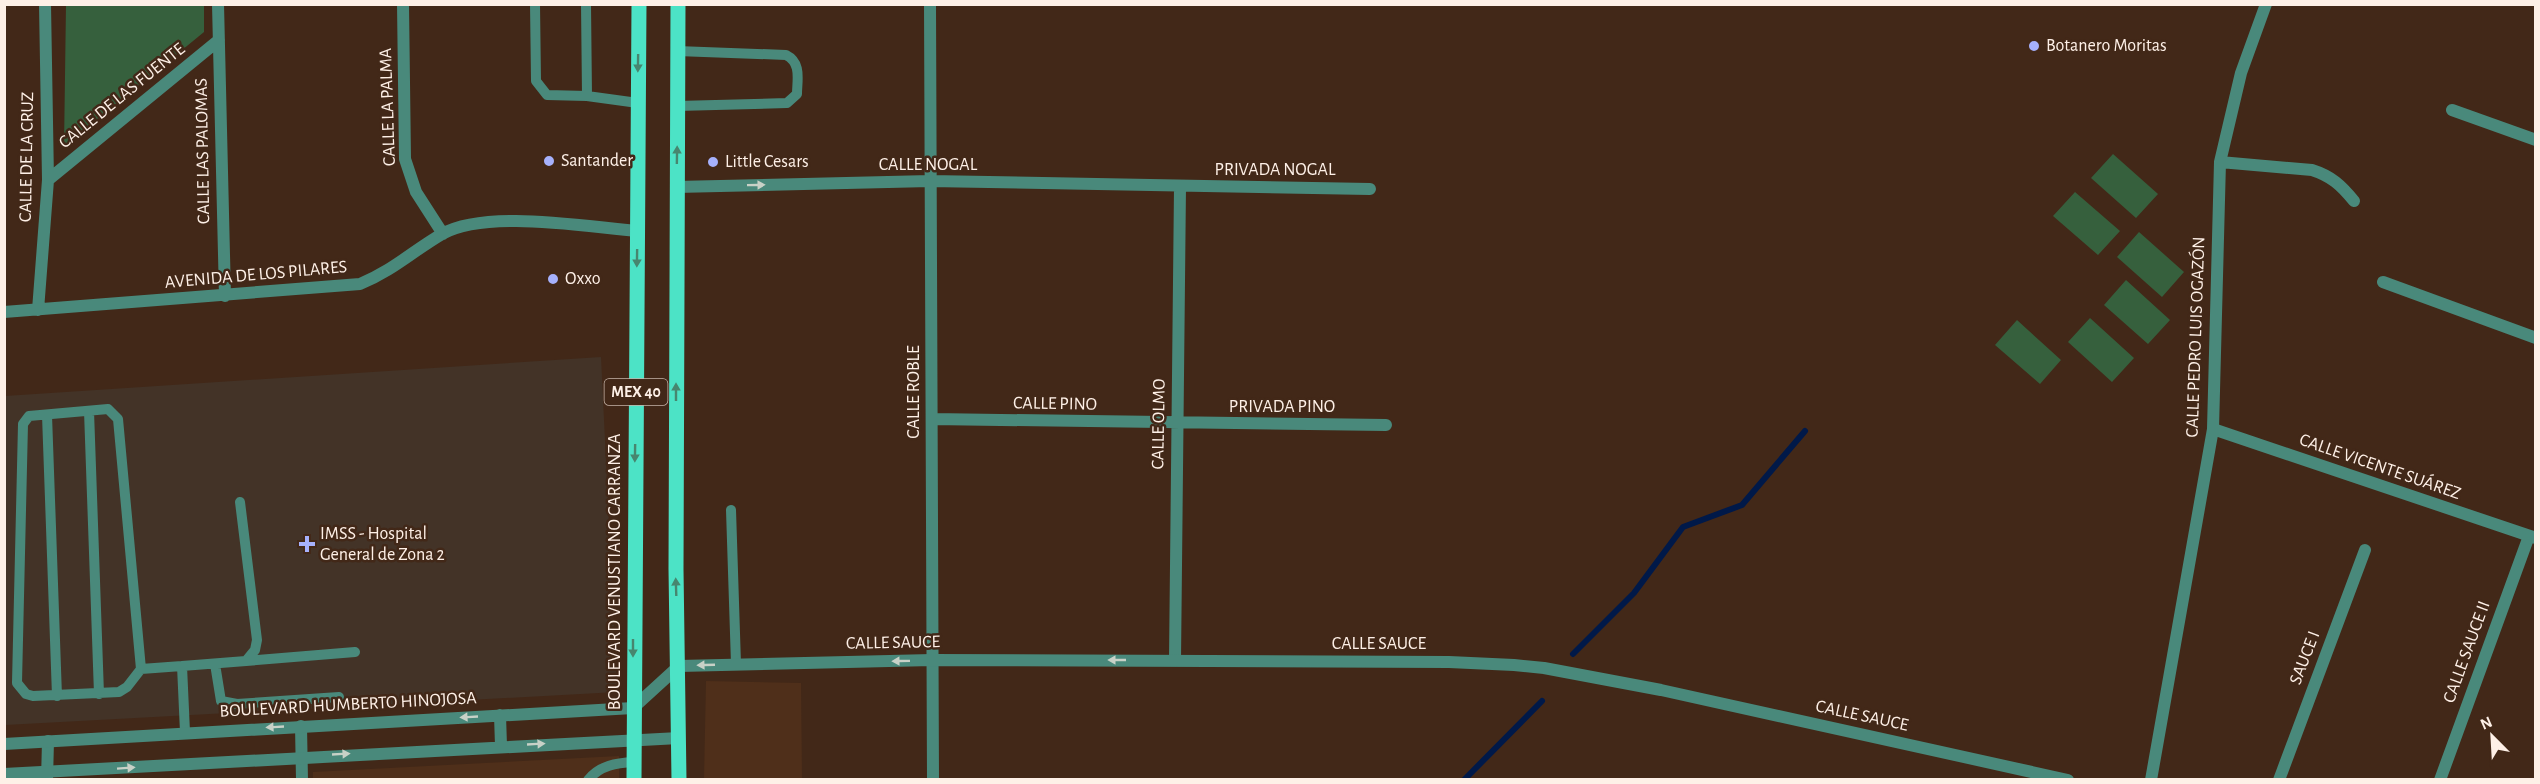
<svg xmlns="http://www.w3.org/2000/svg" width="2540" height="784" viewBox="0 0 2540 784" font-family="'Alegreya Sans',sans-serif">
	<rect width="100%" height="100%" fill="#422818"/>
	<path fill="#4f2f1a" d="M 706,681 L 801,683 L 802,779 L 704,779 Z
		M 619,756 L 619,779 L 313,780 L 313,772 Z"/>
	<path fill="#433327" d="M 601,357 L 617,692 L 5,725 L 5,396 Z"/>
	<path fill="#36603d" d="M 66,5 L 204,5 L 204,32 L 64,147 Z
		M 2113,154 L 2158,194 L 2136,218 L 2091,178 Z
		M 2075,192 L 2120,231 L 2098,255 L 2053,216 Z
		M 2139,232 L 2184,272 L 2162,297 L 2117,257 Z
		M 2126,280 L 2170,320 L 2148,344 L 2104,305 Z
		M 2090,318 L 2134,358 L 2112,382 L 2068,342 Z
		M 2017,320 L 2061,360 L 2040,384 L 1995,345 Z"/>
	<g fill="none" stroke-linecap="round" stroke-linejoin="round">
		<path stroke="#001949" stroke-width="6" d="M 1573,654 L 1634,593 L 1683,527 L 1742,505 L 1805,431
			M 1464,780 L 1542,701"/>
		<path stroke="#49897b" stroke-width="10" d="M 535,4 L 536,81 L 547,95 L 587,96 L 638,103
			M 586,4 L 587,96
			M 677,51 L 786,55 C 802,63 797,80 797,94 L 787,103 L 677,106
			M 89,411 L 99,694
			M 47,415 L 57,696
			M 731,510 L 736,664
			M 246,661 L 355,652
			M 215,664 L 221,701 L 237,704 L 339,697
			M 182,666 L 246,661 L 255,650 L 257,640 L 240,502
			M 141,669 L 118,419 L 108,409 L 29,416 L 23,424 L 17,683 L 26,694 L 33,696 L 119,692 L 127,687 L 141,669 L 182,666 L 185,732
			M 588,780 C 600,765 617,763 634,762"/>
		<path stroke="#49897b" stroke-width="12" d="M 218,4 L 225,296
			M 403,4 L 405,159 L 416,192 L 443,234
			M 930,4 L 933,780
			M 2452,110 L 2536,140
			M 2220,162 L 2312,170 C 2331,176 2341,185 2354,201
			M 48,180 L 219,40
			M 676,187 L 930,181 L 1370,189
			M 2383,282 L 2536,338
			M 38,310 L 48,180 L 45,4
			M 4,312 L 360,284 C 392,271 413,251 442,234 C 487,209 586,227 638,231
			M 932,419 L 1386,425
			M 2213,429 L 2536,538
			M 1175,660 L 1180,187
			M 301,726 L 302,780
			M 47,780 L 48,741
			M 2151,780 L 2213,429 L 2220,162 L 2241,73 L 2266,4
			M 2279,780 L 2365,550
			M 2440,780 L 2529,536"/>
		<path stroke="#49897b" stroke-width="12" d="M 500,715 L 501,746
			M 4,744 L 633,708 L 679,666 L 932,660 L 1449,662 L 1514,665 L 1544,668 L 1661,690 L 2068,780
			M 4,774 L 679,738"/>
		<path stroke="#4ce3c6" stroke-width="15" d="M 678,4 L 676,569 L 679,780
			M 634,780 L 639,4"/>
	</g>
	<defs><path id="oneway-solid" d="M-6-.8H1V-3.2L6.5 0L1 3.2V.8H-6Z" transform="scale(1.5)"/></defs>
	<g fill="#47866f">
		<use href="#oneway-solid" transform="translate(638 63) rotate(91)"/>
		<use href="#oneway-solid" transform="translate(677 155) rotate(-89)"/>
		<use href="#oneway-solid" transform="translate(637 258) rotate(91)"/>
		<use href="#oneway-solid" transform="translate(676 392) rotate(-90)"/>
		<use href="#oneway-solid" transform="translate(635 453) rotate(91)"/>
		<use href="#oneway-solid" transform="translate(676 587) rotate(-92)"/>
		<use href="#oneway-solid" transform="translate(633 648) rotate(90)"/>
	</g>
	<g fill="#c8d1c7">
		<use href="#oneway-solid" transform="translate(756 185) rotate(-1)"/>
		<use href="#oneway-solid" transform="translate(1117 660) rotate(180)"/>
		<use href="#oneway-solid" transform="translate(901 661) rotate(179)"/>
		<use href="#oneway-solid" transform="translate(706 665) rotate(178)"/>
		<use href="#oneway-solid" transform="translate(469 717) rotate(177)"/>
		<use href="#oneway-solid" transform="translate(275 727) rotate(177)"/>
		<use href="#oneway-solid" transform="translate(536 744) rotate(-3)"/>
		<use href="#oneway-solid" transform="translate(341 754) rotate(-3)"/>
		<use href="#oneway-solid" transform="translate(126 768) rotate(-4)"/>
	</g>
	<g fill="#a6b1fc" stroke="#422818" stroke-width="2">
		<circle cx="2034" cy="46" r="6"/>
		<circle cx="549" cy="161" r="6"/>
		<circle cx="713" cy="162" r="6"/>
		<circle cx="553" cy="279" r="6"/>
		<path d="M304 535h6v6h6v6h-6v6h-6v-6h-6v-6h6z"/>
	</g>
	<g text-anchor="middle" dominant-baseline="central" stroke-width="5" stroke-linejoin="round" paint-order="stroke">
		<rect fill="#422818" stroke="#c6b4a9" stroke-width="1.5" x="604.5" y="379" width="63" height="26" rx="4.5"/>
		<g font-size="16" font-weight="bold" fill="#fef0e7">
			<text x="636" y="392">MEX 40</text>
		</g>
		<g font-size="18" fill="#fef0e7" stroke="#422818" text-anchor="start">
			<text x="2046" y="46">Botanero Moritas</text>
			<text x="561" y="161">Santander</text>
			<text x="725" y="162">Little Cesars</text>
			<text x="565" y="279">Oxxo</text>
			<text x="320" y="534">IMSS - Hospital<tspan x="320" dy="21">General de Zona 2</tspan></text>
		</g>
		<g font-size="18" fill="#fef0e7" stroke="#422818">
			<text transform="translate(122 96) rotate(-39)">CALLE DE LAS FUENTE</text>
			<text transform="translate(388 107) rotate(-92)">CALLE LA PALMA</text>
			<text transform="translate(203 151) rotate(-91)">CALLE LAS PALOMAS</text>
			<text transform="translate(27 157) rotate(-89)">CALLE DE LA CRUZ</text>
			<text x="928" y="165">CALLE NOGAL</text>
			<text x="1275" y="170">PRIVADA NOGAL</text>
			<text transform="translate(256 275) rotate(-5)">AVENIDA DE LOS PILARES</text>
			<text transform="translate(2196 337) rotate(-88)">CALLE PEDRO LUIS OGAZÓN</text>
			<text transform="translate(914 392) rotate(-90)">CALLE ROBLE</text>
			<text transform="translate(1055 404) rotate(1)">CALLE PINO</text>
			<text x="1282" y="407">PRIVADA PINO</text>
			<text transform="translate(1159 424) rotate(-89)">CALLE OLMO</text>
			<text transform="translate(2380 467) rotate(19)">CALLE VICENTE SUÁREZ</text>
			<text transform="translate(615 572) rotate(-90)">BOULEVARD VENUSTIANO CARRANZA</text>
			<text transform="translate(893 643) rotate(-1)">CALLE SAUCE</text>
			<text x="1379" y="644">CALLE SAUCE</text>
			<text transform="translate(2467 652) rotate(-70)">CALLE SAUCE II</text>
			<text transform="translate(2305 658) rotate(-69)">SAUCE I</text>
			<text transform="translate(348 705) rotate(-3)">BOULEVARD HUMBERTO HINOJOSA</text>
			<text transform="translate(1862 716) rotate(12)">CALLE SAUCE</text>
		</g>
	</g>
	<rect width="2540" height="784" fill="none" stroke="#fef0e7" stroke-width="12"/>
	<g transform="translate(2492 736) rotate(336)" stroke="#422818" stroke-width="4.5" paint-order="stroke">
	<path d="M0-4.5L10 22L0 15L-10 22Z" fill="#fef0e7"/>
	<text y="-9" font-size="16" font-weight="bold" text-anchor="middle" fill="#fef0e7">N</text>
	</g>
</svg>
